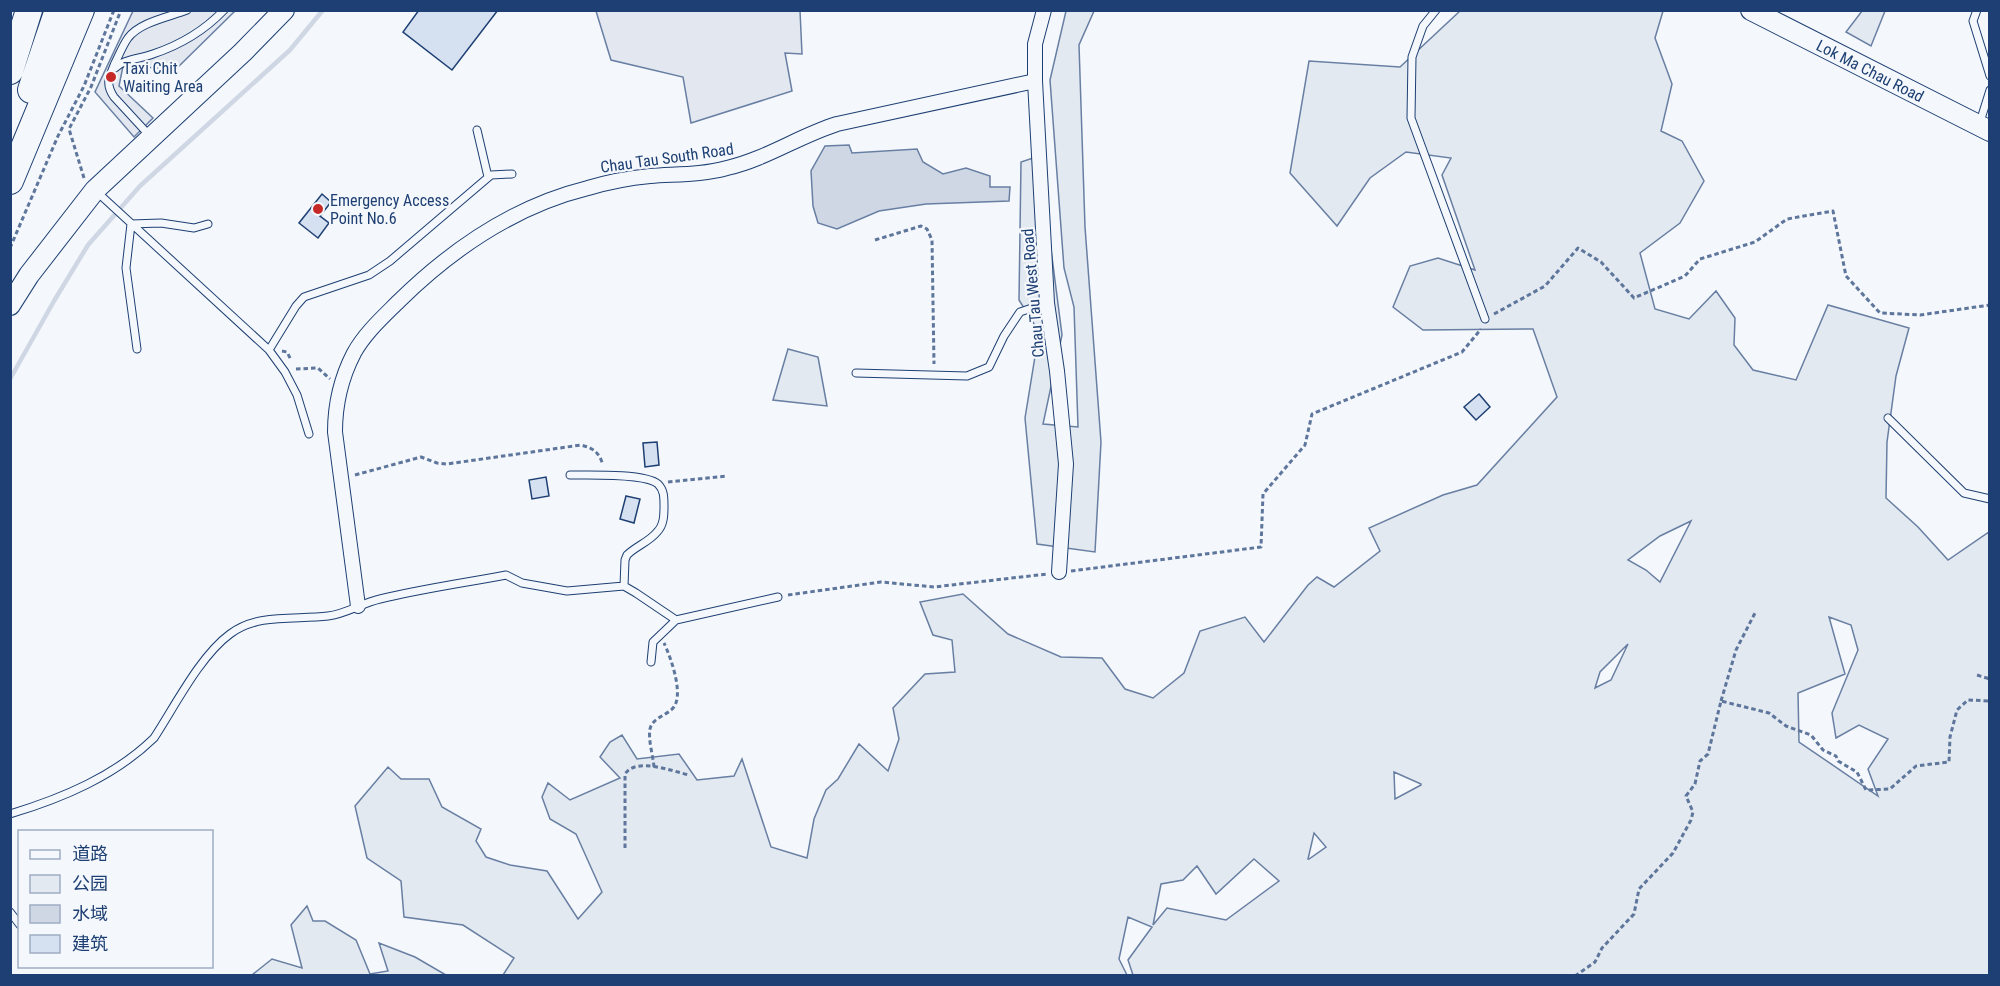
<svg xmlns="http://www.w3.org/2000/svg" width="2000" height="986" viewBox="0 0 2000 986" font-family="'Roboto Condensed','Noto Sans SC',sans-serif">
	<rect width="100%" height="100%" fill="#f4f7fb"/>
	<path fill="#e3e9f0" stroke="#687fa3" stroke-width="1.5" fill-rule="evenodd" d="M 1066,11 L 1094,11 L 1079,45 L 1085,227 L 1101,442 L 1095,552 L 1037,544 L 1025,418 L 1039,332 L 1019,300 L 1021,162 L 1039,156 L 1062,335 L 1043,424 L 1078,427 L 1074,307 L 1064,268 L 1050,80 Z
		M 1460,11 L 1663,11 L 1655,38 L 1672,84 L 1661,131 L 1682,141 L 1704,181 L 1680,223 L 1640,253 L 1655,309 L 1689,319 L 1716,291 L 1735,318 L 1734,345 L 1753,370 L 1796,380 L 1828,305 L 1909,328 L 1896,376 L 1887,442 L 1886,498 L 1918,527 L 1948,560 L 1989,532 L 1989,975 L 1133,975 L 1128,960 L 1152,927 L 1128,917 L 1119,959 L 1127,975 L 503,975 L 514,958 L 463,925 L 404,917 L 401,881 L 367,858 L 355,806 L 388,767 L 401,779 L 429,779 L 442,807 L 481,829 L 476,841 L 486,857 L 510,865 L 547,871 L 578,919 L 602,892 L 576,834 L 550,819 L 542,797 L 548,783 L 570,800 L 620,778 L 600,757 L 610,742 L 622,735 L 637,759 L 679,754 L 697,780 L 734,776 L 742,759 L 771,847 L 807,858 L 814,819 L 826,790 L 838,779 L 859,744 L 888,771 L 899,739 L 893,708 L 925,674 L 955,672 L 952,640 L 933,635 L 920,602 L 963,594 L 1008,634 L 1061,657 L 1102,658 L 1125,689 L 1153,698 L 1184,673 L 1200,631 L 1245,617 L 1264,642 L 1308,585 L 1317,577 L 1334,587 L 1380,551 L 1369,528 L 1443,495 L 1477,485 L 1557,397 L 1533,329 L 1423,330 L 1393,307 L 1410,266 L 1438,258 L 1475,270 L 1442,175 L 1451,158 L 1406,152 L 1370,178 L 1337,226 L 1290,173 L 1309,61 L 1400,67 ZM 1691,521 L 1660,582 L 1646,570 L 1628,560 L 1660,536 ZM 1829,617 L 1851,625 L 1858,650 L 1832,713 L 1836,738 L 1859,725 L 1888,739 L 1868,769 L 1878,796 L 1799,742 L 1798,693 L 1845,674 ZM 1628,644 L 1611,680 L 1595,688 L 1600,672 ZM 1394,772 L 1421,784 L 1421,785 L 1395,799 ZM 1314,833 L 1326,847 L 1309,859 L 1308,859 ZM 1254,859 L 1279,881 L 1226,920 L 1167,908 L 1153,925 L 1161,884 L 1183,880 L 1197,866 L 1216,894 Z
		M 1862,11 L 1885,11 L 1871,46 L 1846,32 Z
		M 788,349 L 818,357 L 827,406 L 773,400 Z
		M 307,906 L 313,921 L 325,921 L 356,940 L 370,974 L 388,971 L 379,943 L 415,957 L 446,975 L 252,975 L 272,959 L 302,968 L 291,925 Z"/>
	<path fill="#e3e8f0" stroke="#687fa3" stroke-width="1.5" d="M 135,10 L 235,11 L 176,69 L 123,66 L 119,86 L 153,118 L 134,137 L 95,92 L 133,11 Z
		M 596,11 L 800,11 L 802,54 L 785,53 L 792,91 L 691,123 L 683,77 L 611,60 Z"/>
	<path fill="#cfd7e4" stroke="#687fa3" stroke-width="1.5" d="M 849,145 L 852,153 L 917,149 L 923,162 L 943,174 L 966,168 L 990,176 L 990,187 L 1010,187 L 1009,201 L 926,204 L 879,211 L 837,229 L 818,223 L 813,206 L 811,171 L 825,146 Z"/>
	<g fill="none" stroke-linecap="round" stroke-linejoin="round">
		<path stroke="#cfd7e4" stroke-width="4.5" d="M 10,379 L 54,301 L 88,245 L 140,186 L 290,50 L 323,10"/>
	</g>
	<path fill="#d5e0f0" stroke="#1d3f73" stroke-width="1.5" d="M 419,10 L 498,10 L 452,70 L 403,32 Z
		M 322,194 L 331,202 L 320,216 L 329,223 L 318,238 L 299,223 Z
		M 1479,394 L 1490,407 L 1476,420 L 1464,407 Z
		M 657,442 L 659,465 L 645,467 L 643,443 Z
		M 546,477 L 549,496 L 532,499 L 529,480 Z
		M 626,496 L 640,499 L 634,523 L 620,519 Z"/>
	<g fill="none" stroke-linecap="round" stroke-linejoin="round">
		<g stroke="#1d3f73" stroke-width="9">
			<path id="lane" d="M 1436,10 L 1423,26 L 1412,57 L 1411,118 L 1485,319
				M 1977,10 L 1973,21 L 1990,76
				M 115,68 C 124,59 140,59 153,54 C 180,45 204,31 224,10
				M 1980,122 L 1990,90
				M 477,130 L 488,177
				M 149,135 L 114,97 C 105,84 109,77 115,63 C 119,55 123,45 128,38 C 140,22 169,17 187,10
				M 97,192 L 269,350 L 285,372 L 297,395 L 309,434
				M 137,349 L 126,268 L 131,224 L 161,223 L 194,228 L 208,224
				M 269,350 L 296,306 L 304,297 L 369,275 L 390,261 L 491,175 L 512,174
				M 856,373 L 967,376 L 989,367 L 1004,336 L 1020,312 L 1047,303
				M 1888,418 L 1964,493 L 1990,499
				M 570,475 C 587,475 646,473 658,484 C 664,490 664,497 664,506 C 664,515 664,525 657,532 C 649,542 636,546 627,555 L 625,560 L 624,586
				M 651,662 L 653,642 L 676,620
				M 10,814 C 63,798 115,776 154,738 C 175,706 200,656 230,634 C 258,613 295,620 328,616 C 346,614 362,603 380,599 C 421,589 464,583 506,575 L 522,583 L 567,591 L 624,586 L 636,593 L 676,620 L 778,597
				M 10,912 L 20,925"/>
		</g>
		<g stroke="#1d3f73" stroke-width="16">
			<path id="street" d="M 1044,10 L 1035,44 L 1035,81 L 1047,303 L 1057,371 L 1066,464 L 1059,572
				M 358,606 L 335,432 C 335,404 341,378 354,353 C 365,333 383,317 399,301 C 452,249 515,206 588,188 C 608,182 629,178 650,176 C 676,174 702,175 727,168 C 766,159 799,136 837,124 L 1035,81"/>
		</g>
		<g stroke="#1d3f73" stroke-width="22">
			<path id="secondary" d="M 1751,10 L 1990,131
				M 10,305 L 29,275 L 95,190 L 243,52 L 284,10"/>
		</g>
		<g stroke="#1d3f73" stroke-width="28">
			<path id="highway" d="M 10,71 L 29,10
				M 31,90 L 58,10
				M 10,181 L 81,10"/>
		</g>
		<path stroke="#5e769c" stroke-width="3" stroke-dasharray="4.5 3" stroke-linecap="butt" d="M 84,178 L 69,129 L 91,87 L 121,10
			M 875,240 L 921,226 L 927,229 L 932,240 L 934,364
			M 10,248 L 58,136 L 84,86 L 114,10
			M 1494,314 L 1545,286 L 1578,248 L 1601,262 L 1634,298 L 1685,276 L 1700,259 L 1755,242 L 1787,219 L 1833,211 L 1846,276 L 1880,313 L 1920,315 L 1990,305
			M 282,351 L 287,352 L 291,360
			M 296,369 L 318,368 L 330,379
			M 355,475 L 421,457 L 437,463 L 447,464 L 581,445 C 593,448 599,452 603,465
			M 668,482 L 727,476
			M 1071,571 L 1261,547 L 1263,494 L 1305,445 L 1312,414 L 1462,352 L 1481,329
			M 788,595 L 881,582 L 934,587 L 1047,574
			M 1977,675 L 1990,679
			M 1721,701 L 1736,650 L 1756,611
			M 654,767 C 653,755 648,740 650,729 C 652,719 664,716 671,710 C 686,699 671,658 664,643
			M 625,848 L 625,774 C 636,757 672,771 689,775
			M 1575,976 L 1595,962 L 1602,948 L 1634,914 L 1639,889 L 1673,853 L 1691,820 L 1693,812 L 1686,796 L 1695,784 L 1700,761 L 1708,754 L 1721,701 L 1769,713 L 1786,726 L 1811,735 L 1823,750 L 1836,756 L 1838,761 L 1857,772 L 1866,790 L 1890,789 L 1916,766 L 1949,762 L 1950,737 L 1957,710 L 1968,700 L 1990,701"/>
		<use href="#lane" stroke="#f4f7fb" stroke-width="7"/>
		<use href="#street" stroke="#f4f7fb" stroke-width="14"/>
		<use href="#secondary" stroke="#f4f7fb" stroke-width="20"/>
		<use href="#highway" stroke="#f4f7fb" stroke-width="26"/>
	</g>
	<g fill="#c62828" stroke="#f4f7fb" stroke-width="2">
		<circle cx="111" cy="77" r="6"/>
		<circle cx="318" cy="209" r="6"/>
	</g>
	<g text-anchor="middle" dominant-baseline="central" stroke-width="4.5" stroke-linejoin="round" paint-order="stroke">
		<g font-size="16" fill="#1d3f73" stroke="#f4f7fb" text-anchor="start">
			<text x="123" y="68">Taxi Chit<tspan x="123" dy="18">Waiting Area</tspan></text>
			<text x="330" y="200">Emergency Access<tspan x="330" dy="18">Point No.6</tspan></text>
		</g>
		<g font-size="16" fill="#1d3f73" stroke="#f4f7fb">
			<text transform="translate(1870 71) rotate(27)">Lok Ma Chau Road</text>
			<text transform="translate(667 158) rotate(-8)">Chau Tau South Road</text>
			<text transform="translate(1033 293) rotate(-95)">Chau Tau West Road</text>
		</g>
	</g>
	<rect width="2000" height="986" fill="none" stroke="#1d3f73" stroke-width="24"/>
	<rect x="18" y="830" width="195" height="138" fill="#f4f7fb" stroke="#9eadc5" stroke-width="1.5"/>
	<rect x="30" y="850" width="30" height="9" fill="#f4f7fb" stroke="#9eadc5" stroke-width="1.5"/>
	<text x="72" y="860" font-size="18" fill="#1d3f73">道路</text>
	<rect x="30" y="875" width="30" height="18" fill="#e3e9f0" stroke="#9eadc5" stroke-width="1.5"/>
	<text x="72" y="890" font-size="18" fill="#1d3f73">公园</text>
	<rect x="30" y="905" width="30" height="18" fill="#cfd7e4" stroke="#9eadc5" stroke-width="1.5"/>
	<text x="72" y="920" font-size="18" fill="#1d3f73">水域</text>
	<rect x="30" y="935" width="30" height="18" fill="#d5e0f0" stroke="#9eadc5" stroke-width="1.5"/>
	<text x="72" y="950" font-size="18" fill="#1d3f73">建筑</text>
</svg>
